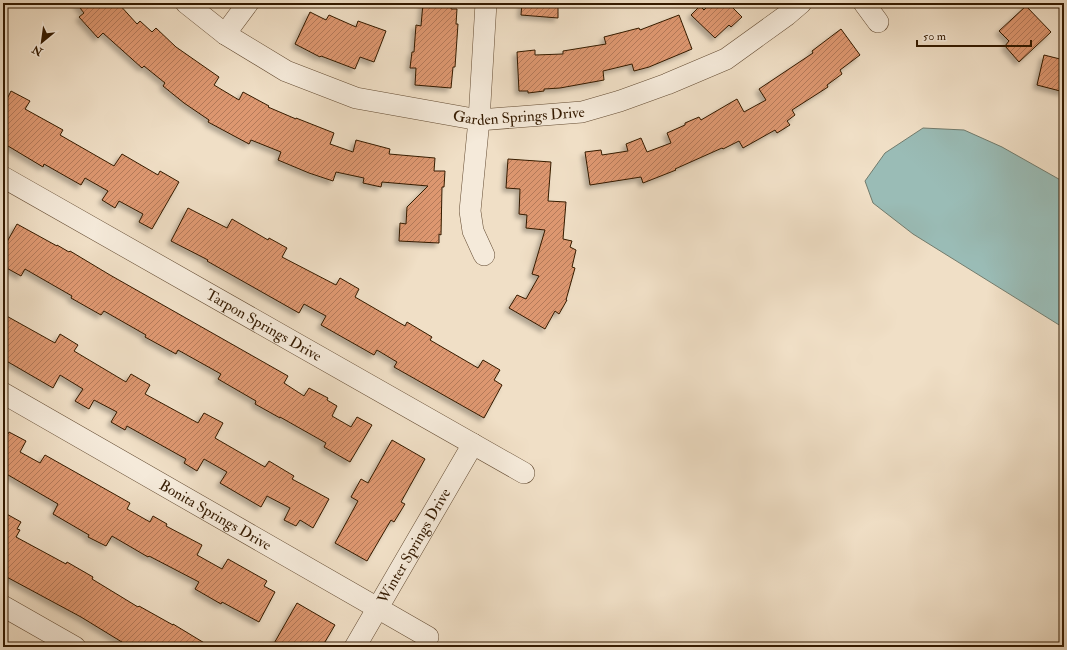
<svg xmlns="http://www.w3.org/2000/svg" width="1067" height="650" viewBox="0 0 1067 650" font-family="'IM FELL Double Pica',serif">
	<defs>
		<pattern id="building-hatch" width="6" height="6" patternUnits="userSpaceOnUse"><rect width="6" height="6" fill="#dd9770"/><path d="M-1 1l2-2M0 6l6-6M5 7l2-2" fill="none" stroke="#b47a5a"/></pattern>
		<filter id="shadow"><feDropShadow dx="-3.5" dy="3.5" stdDeviation="2" flood-color="#0004"/></filter>
	</defs>
	<rect width="100%" height="100%" fill="#f0dfc6"/>
	<filter id="stains"><feTurbulence type="fractalNoise" baseFrequency=".005" numOctaves="4"/><feColorMatrix values="0 0 0 0 .2 0 0 0 0 .09 0 0 0 0 .02 0 0 0 .5 -.17"/></filter>
	<radialGradient id="worn" r=".72"><stop offset=".6" stop-color="#630" stop-opacity="0"/><stop offset="1" stop-color="#630" stop-opacity=".3"/></radialGradient>
	<path fill="#9abcb6" stroke="#717b6d" d="M 923,128 L 964,130 L 1002,147 L 1064,182 L 1064,328 L 913,234 L 873,203 L 865,181 L 885,153 Z"/>
	<path fill="url(#building-hatch)" stroke="#341a00" filter="url(#shadow)" d="M 76,3 L 118,3 L 137,24 L 140,21 L 152,32 L 156,28 L 176,47 L 219,77 L 214,85 L 239,100 L 243,92 L 269,106 L 268,107 L 296,119 L 296,118 L 334,133 L 330,144 L 353,152 L 356,140 L 390,149 L 389,154 L 435,158 L 434,171 L 445,171 L 444,187 L 442,187 L 441,235 L 439,234 L 439,243 L 399,241 L 400,223 L 406,224 L 407,207 L 428,186 L 382,182 L 381,187 L 363,183 L 364,178 L 336,172 L 333,181 L 309,173 L 278,160 L 281,152 L 251,140 L 249,144 L 208,122 L 209,120 L 184,103 L 163,86 L 165,83 L 144,66 L 142,68 L 103,33 L 98,38 L 79,17 L 84,13 Z
		M 423,3 L 452,3 L 451,9 L 457,9 L 456,24 L 458,24 L 455,67 L 453,67 L 451,88 L 415,85 L 416,68 L 410,68 L 412,52 L 414,52 L 416,25 L 421,26 Z
		M 522,3 L 558,3 L 558,18 L 521,15 Z
		M 711,3 L 728,3 L 742,17 L 731,27 L 729,25 L 715,38 L 691,15 L 700,6 L 704,10 Z
		M 1026,6 L 1051,32 L 1019,62 L 1005,46 L 1009,41 L 999,31 Z
		M 310,12 L 326,20 L 329,15 L 356,27 L 358,21 L 386,31 L 374,62 L 360,57 L 355,69 L 321,56 L 320,57 L 295,44 Z
		M 679,15 L 692,49 L 649,67 L 634,71 L 632,64 L 603,71 L 604,80 L 560,88 L 544,89 L 544,91 L 528,93 L 528,91 L 519,91 L 517,52 L 535,50 L 535,55 L 563,54 L 563,51 L 606,44 L 604,37 L 639,28 L 640,30 Z
		M 841,29 L 860,55 L 840,70 L 842,74 L 827,85 L 828,87 L 792,110 L 795,115 L 787,121 L 790,125 L 777,133 L 775,130 L 743,148 L 739,141 L 723,149 L 722,148 L 675,169 L 676,170 L 643,183 L 641,177 L 590,185 L 585,152 L 601,150 L 602,155 L 628,151 L 626,144 L 641,138 L 647,152 L 671,143 L 667,133 L 685,125 L 685,123 L 699,117 L 701,120 L 737,99 L 744,112 L 766,100 L 759,89 L 813,53 L 812,51 Z
		M 1044,55 L 1064,60 L 1064,92 L 1037,85 Z
		M 11,91 L 30,101 L 25,109 L 63,130 L 60,135 L 114,166 L 122,154 L 158,175 L 160,171 L 179,182 L 152,229 L 139,222 L 143,214 L 119,201 L 115,208 L 102,200 L 108,191 L 85,178 L 81,185 L 44,164 L 43,167 L 3,143 L 3,107 Z
		M 508,159 L 551,162 L 548,201 L 566,202 L 563,239 L 572,241 L 570,247 L 576,250 L 572,267 L 575,268 L 566,300 L 567,300 L 559,314 L 555,311 L 545,329 L 509,308 L 517,295 L 526,299 L 539,276 L 532,274 L 545,230 L 526,228 L 527,215 L 519,214 L 520,189 L 506,188 Z
		M 188,208 L 227,228 L 232,219 L 268,240 L 269,238 L 287,248 L 282,257 L 336,285 L 340,278 L 359,289 L 355,297 L 405,326 L 407,322 L 432,337 L 430,340 L 478,368 L 483,360 L 500,370 L 494,380 L 502,385 L 484,418 L 394,367 L 397,362 L 377,350 L 374,355 L 321,325 L 326,316 L 304,304 L 299,313 L 207,261 L 208,260 L 171,241 Z
		M 17,224 L 57,246 L 57,245 L 69,252 L 70,251 L 110,275 L 288,376 L 284,383 L 304,396 L 309,388 L 328,398 L 327,400 L 337,406 L 332,416 L 351,427 L 357,417 L 372,425 L 350,462 L 324,447 L 326,443 L 280,417 L 280,418 L 255,404 L 256,401 L 218,379 L 221,374 L 178,350 L 176,354 L 145,337 L 146,335 L 104,311 L 101,315 L 71,298 L 72,296 L 25,269 L 21,276 L 3,266 L 3,249 Z
		M 3,314 L 55,343 L 60,334 L 78,345 L 74,351 L 126,382 L 131,374 L 150,385 L 145,394 L 198,423 L 204,413 L 223,423 L 215,438 L 265,467 L 269,461 L 294,476 L 292,479 L 329,499 L 313,528 L 300,520 L 296,526 L 284,520 L 290,508 L 267,496 L 261,507 L 220,483 L 227,472 L 204,459 L 197,471 L 184,463 L 186,459 L 127,426 L 125,430 L 111,422 L 117,412 L 94,400 L 89,409 L 75,401 L 83,389 L 60,375 L 53,388 L 3,359 Z
		M 3,431 L 8,434 L 9,432 L 26,441 L 20,452 L 40,463 L 45,455 L 130,503 L 127,509 L 150,522 L 153,516 L 167,524 L 166,526 L 202,545 L 197,555 L 222,569 L 228,559 L 267,581 L 264,586 L 275,592 L 259,622 L 222,602 L 221,604 L 195,589 L 199,582 L 149,556 L 148,557 L 112,536 L 106,546 L 88,537 L 89,535 L 53,514 L 58,504 L 3,472 Z
		M 392,440 L 425,459 L 401,502 L 405,504 L 394,522 L 391,520 L 367,561 L 335,543 L 358,501 L 351,497 L 361,479 L 368,483 Z
		M 3,512 L 21,522 L 17,529 L 20,530 L 16,537 L 66,564 L 67,562 L 93,577 L 92,579 L 138,607 L 139,606 L 173,625 L 173,624 L 211,647 L 130,647 L 81,617 L 3,575 Z
		M 297,603 L 335,625 L 322,647 L 272,647 Z"/>
	<g fill="none" stroke-linecap="round" stroke-linejoin="round">
		<g stroke="#634b32" stroke-width="22">
			<g id="minor">
				<path id="s1" d="M 186,3 L 225,34 L 286,71 L 356,98 L 479,120 L 582,112 L 620,101 L 667,84 L 726,59 L 787,15 L 801,3"/>
				<path d="M 864,3 L 878,22"/>
				<path d="M 225,34 L 248,3"/>
				<path id="s2" d="M 3,177 L 524,473"/>
				<path d="M 484,255 L 473,231 L 470,211 L 479,120 L 486,3"/>
				<path id="s3" d="M 3,393 L 428,637"/>
				<path d="M 3,606 L 75,647"/>
				<path id="s4" d="M 355,647 L 473,444"/>
			</g>
		</g>
		<use href="#minor" stroke="#f5eada" stroke-width="21"/>
	</g>
	<g text-anchor="middle" dominant-baseline="central" stroke-width="4" stroke-linejoin="round" paint-order="stroke">
		<g font-size="15" fill="#341a00" stroke="#f5eada">
			<text stroke="none"><textPath href="#s1" startOffset="361">Garden Springs Drive</textPath></text>
			<text stroke="none"><textPath href="#s2" startOffset="300">Tarpon Springs Drive</textPath></text>
			<text stroke="none"><textPath href="#s3" startOffset="245">Bonita Springs Drive</textPath></text>
			<text stroke="none"><textPath href="#s4" startOffset="117">Winter Springs Drive</textPath></text>
		</g>
	</g>
	<rect width="1067" height="650" fill="none" stroke="#f0dfc6" stroke-width="16"/>
	<rect x="4" y="4" width="1059" height="642" fill="none" stroke="#341a00" stroke-width="2"/>
	<rect x="8" y="8" width="1051" height="634" fill="none" stroke="#341a00"/>
	<g transform="translate(42 42) rotate(209)" stroke="#f5eada" stroke-width="3" paint-order="stroke">
	<path d="M0-3L7 15L0 10L-7 15Z" fill="#341a00"/>
	<text y="-6" font-size="11" font-weight="bold" text-anchor="middle" fill="#341a00">N</text>
	</g>
	<path d="M917 40v6h114v-6" fill="none" stroke="#341a00" stroke-width="2"/>
	<text x="923" y="40" font-size="12" fill="#341a00" stroke="#f5eada" stroke-width="3" paint-order="stroke">50 m</text>
	<rect width="100%" height="100%" filter="url(#stains)"/>
	<rect width="100%" height="100%" fill="url(#worn)"/>
</svg>
